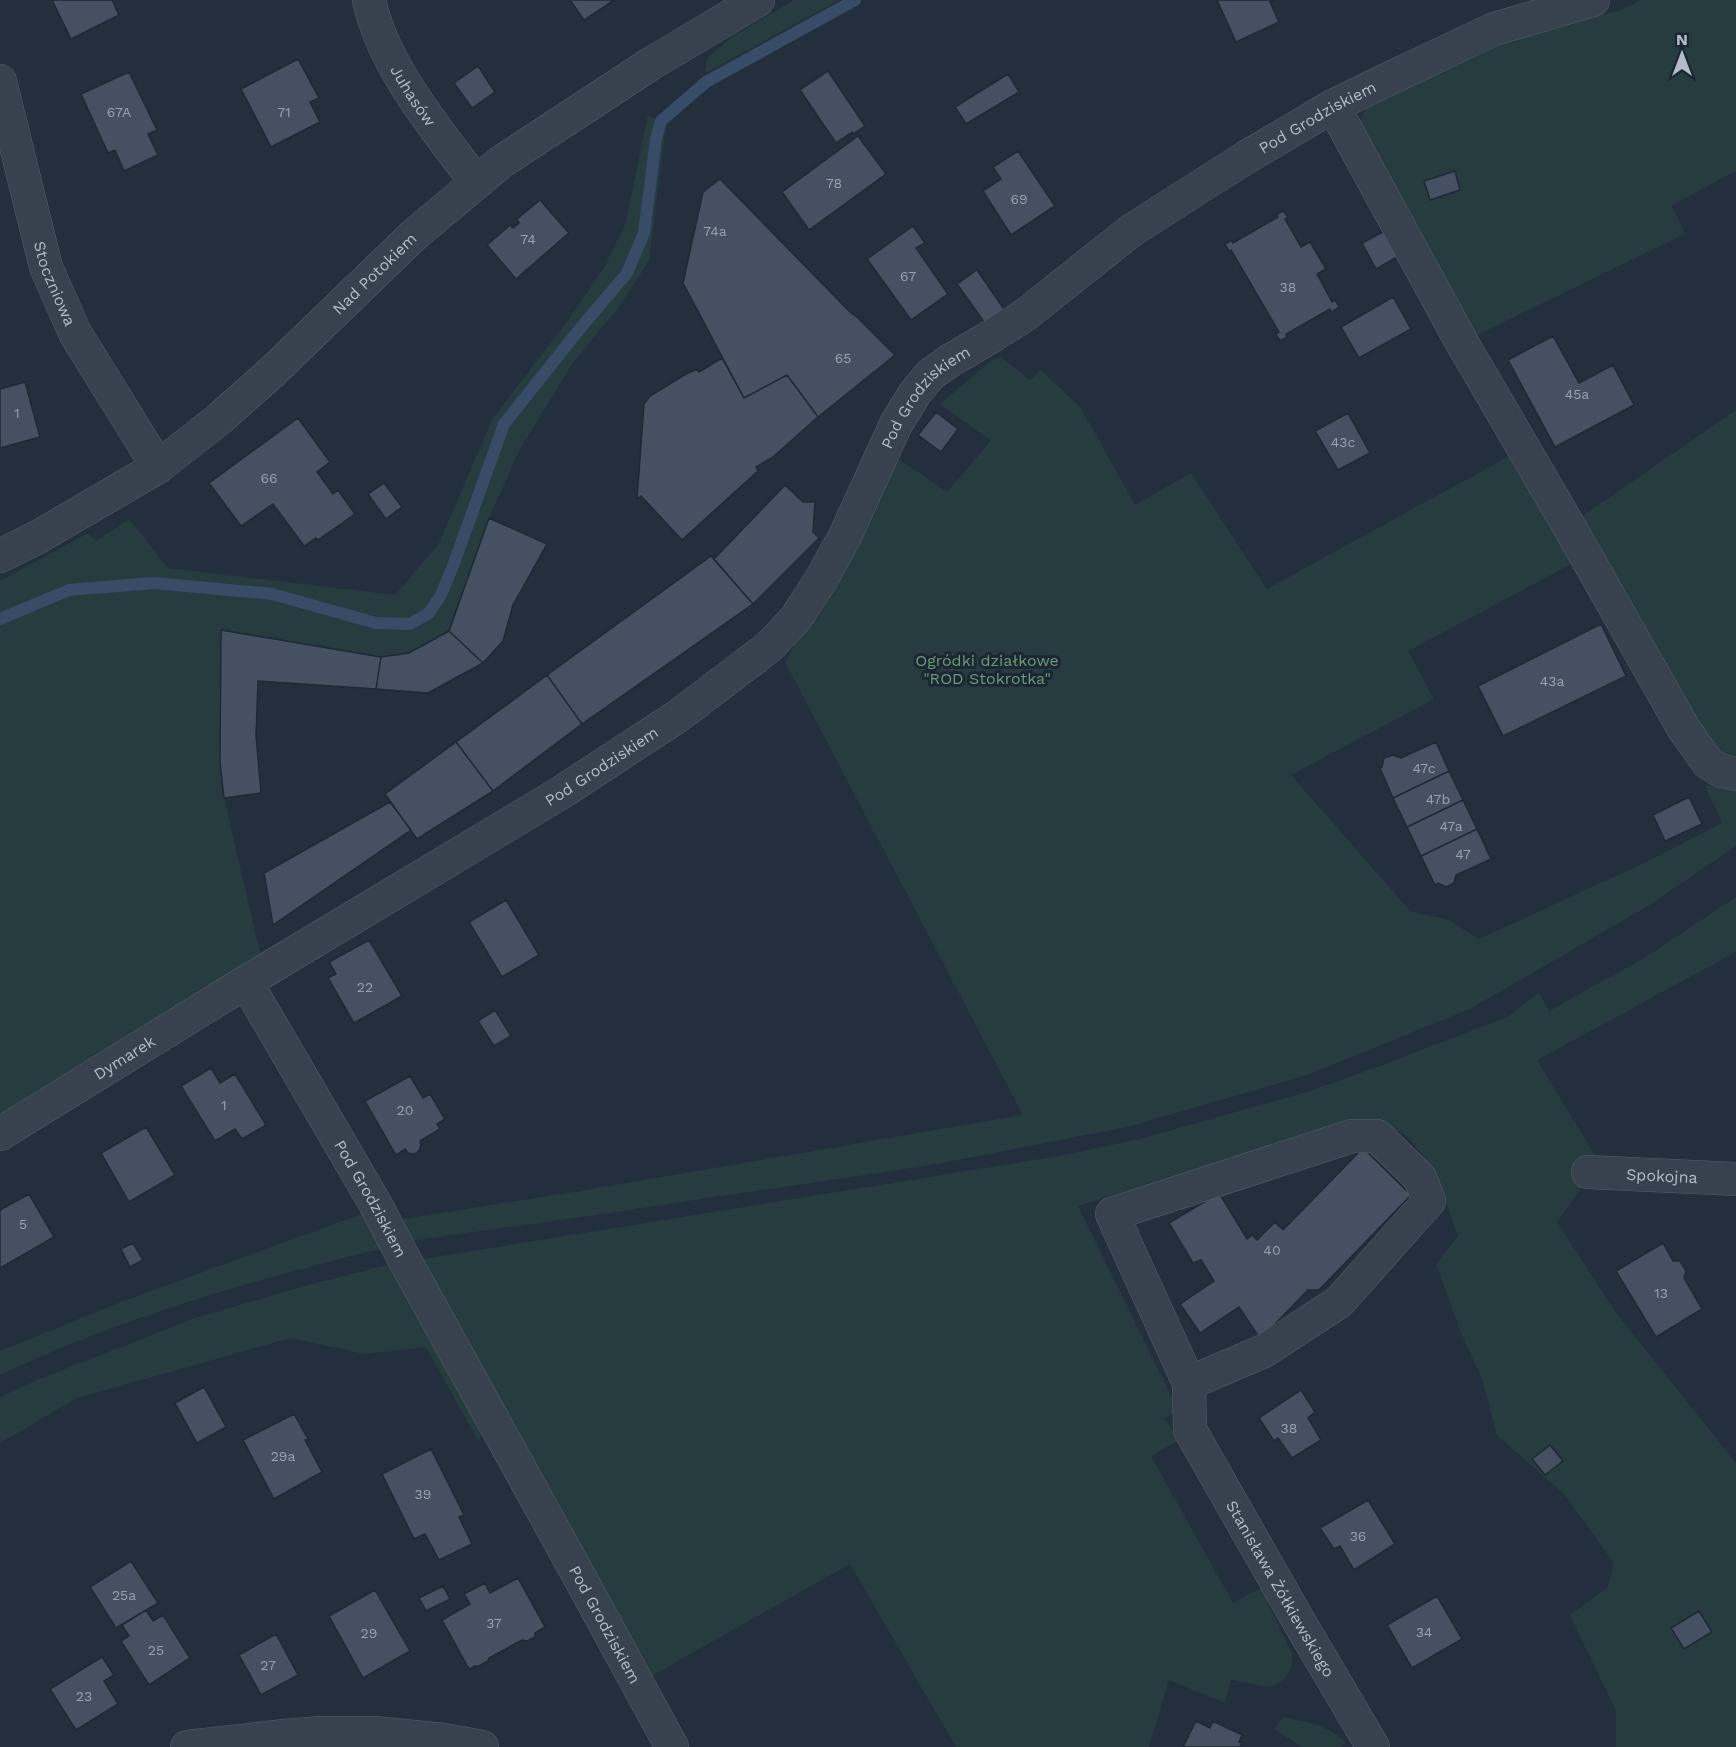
<svg xmlns="http://www.w3.org/2000/svg" width="1736" height="1747" viewBox="0 0 1736 1747" font-family="'Work Sans',sans-serif">
	<rect width="100%" height="100%" fill="#242f3e"/>
	<path fill="#263c3f" d="M 794,0 L 839,0 L 706,73 L 706,63 L 709,56 L 732,37 Z
		M 1641,0 L 1736,0 L 1736,171 L 1672,205 L 1685,234 L 1469,339 L 1359,123 L 1364,111 L 1373,101 L 1498,41 L 1618,11 Z
		M 648,115 L 666,125 L 649,261 L 618,308 L 572,364 L 520,449 L 489,518 L 449,631 L 409,653 L 381,657 L 221,630 L 220,762 L 224,798 L 262,961 L 0,1121 L 0,581 L 88,533 L 96,541 L 129,519 L 168,568 L 395,595 L 438,545 L 493,418 L 566,323 L 604,268 L 625,226 Z
		M 1001,357 L 1030,380 L 1041,370 L 1081,408 L 1135,505 L 1191,473 L 1267,589 L 1513,454 L 1577,561 L 1408,651 L 1434,699 L 1291,775 L 1410,911 L 1449,920 L 1479,939 L 1640,865 L 1722,823 L 1705,786 L 1736,786 L 1736,846 L 1648,906 L 1470,1009 L 1304,1076 L 1127,1127 L 931,1165 L 568,1219 L 408,1241 L 397,1220 L 574,1192 L 1023,1115 L 785,662 L 899,459 L 947,492 L 991,441 L 940,404 L 993,359 Z
		M 1736,410 L 1736,762 L 1723,762 L 1575,521 Z
		M 1736,897 L 1736,952 L 1537,1060 L 1596,1157 L 1580,1190 L 1557,1222 L 1617,1314 L 1736,1463 L 1736,1747 L 1616,1747 L 1616,1711 L 1570,1615 L 1608,1587 L 1614,1563 L 1564,1494 L 1497,1435 L 1482,1379 L 1460,1331 L 1436,1264 L 1458,1236 L 1436,1173 L 1407,1136 L 1389,1126 L 1365,1119 L 1078,1206 L 1179,1412 L 1164,1418 L 1179,1440 L 1151,1456 L 1233,1603 L 1261,1588 L 1292,1654 L 1292,1667 L 1284,1680 L 1270,1687 L 1231,1680 L 1225,1703 L 1169,1680 L 1149,1747 L 956,1747 L 850,1564 L 644,1680 L 423,1259 L 1059,1156 L 1140,1139 L 1307,1092 L 1372,1069 L 1507,1017 L 1539,993 L 1549,1011 L 1646,957 Z
		M 367,1212 L 384,1248 C 253,1280 122,1317 0,1375 L 0,1351 L 121,1302 Z
		M 395,1263 L 484,1421 L 479,1442 L 426,1347 L 364,1354 L 291,1338 L 77,1398 L 0,1443 L 0,1397 L 37,1380 L 195,1318 L 312,1284 Z
		M 1283,1717 C 1307,1722 1329,1725 1346,1743 L 1340,1747 L 1302,1747 L 1274,1729 Z"/>
	<g fill="none" stroke-linecap="round" stroke-linejoin="round">
		<path stroke="#394c67" stroke-width="12" d="M 0,619 L 69,590 L 154,583 L 272,594 L 376,623 L 410,624 L 429,613 L 441,595 L 453,566 L 504,424 L 578,331 L 627,273 L 644,233 L 656,139 L 661,121 L 706,82 L 855,0"/>
	</g>
	<path fill="#455162" stroke="#1f2835" stroke-width="1.5" d="M 52,0 L 112,0 L 119,15 L 71,39 Z
		M 570,0 L 614,0 L 584,20 Z
		M 1217,0 L 1275,0 L 1270,2 L 1279,22 L 1236,42 Z
		M 298,59 L 319,98 L 310,102 L 320,122 L 271,147 L 241,89 Z
		M 478,66 L 495,92 L 472,108 L 454,83 Z
		M 828,71 L 865,126 L 853,134 L 852,132 L 836,143 L 800,90 Z
		M 129,72 L 157,130 L 148,134 L 158,155 L 124,171 L 115,150 L 108,153 L 81,94 Z
		M 1008,74 L 1019,92 L 966,124 L 955,107 Z
		M 858,136 L 886,174 L 809,230 L 782,192 Z
		M 1018,151 L 1055,206 L 1011,235 L 983,191 L 1001,179 L 993,167 Z
		M 1455,171 L 1460,190 L 1430,200 L 1424,181 Z
		M 720,179 L 851,313 L 858,318 L 895,355 L 818,417 L 787,375 L 744,398 L 683,283 L 703,192 Z
		M 540,200 L 569,233 L 516,279 L 487,245 L 510,225 L 513,228 L 519,223 L 517,219 Z
		M 1283,211 L 1288,217 L 1285,219 L 1301,247 L 1310,242 L 1326,269 L 1317,274 L 1332,302 L 1335,300 L 1339,307 L 1332,312 L 1330,309 L 1286,334 L 1287,337 L 1280,341 L 1276,334 L 1279,332 L 1231,250 L 1229,251 L 1225,244 L 1232,240 L 1233,243 L 1278,217 L 1277,214 Z
		M 913,226 L 925,243 L 916,248 L 948,294 L 911,320 L 867,259 Z
		M 1385,231 L 1399,256 L 1376,269 L 1362,243 Z
		M 977,270 L 1006,312 L 987,326 L 957,284 Z
		M 1393,297 L 1411,329 L 1359,358 L 1341,327 Z
		M 1553,336 L 1579,383 L 1613,365 L 1634,405 L 1555,447 L 1508,360 Z
		M 722,358 L 744,398 L 787,375 L 818,417 L 773,457 L 756,467 L 758,471 L 682,540 L 641,496 L 637,499 L 644,404 L 650,396 L 686,374 L 698,369 L 699,372 Z
		M 25,382 L 40,437 L 0,448 L 0,389 Z
		M 936,412 L 958,429 L 941,452 L 918,435 Z
		M 1348,413 L 1370,453 L 1338,470 L 1315,431 Z
		M 298,418 L 330,462 L 317,472 L 333,494 L 338,490 L 355,514 L 318,540 L 316,538 L 304,546 L 273,504 L 241,526 L 209,483 Z
		M 384,483 L 402,507 L 386,519 L 368,494 Z
		M 785,485 L 803,502 L 815,502 L 813,532 L 819,538 L 753,604 L 714,559 Z
		M 489,518 L 547,544 L 513,605 L 503,641 L 483,663 L 449,631 Z
		M 711,556 L 753,604 L 582,724 L 547,675 Z
		M 1601,624 L 1626,676 L 1503,736 L 1478,686 Z
		M 221,630 L 381,657 L 376,689 L 258,681 L 256,736 L 261,793 L 224,798 L 220,762 Z
		M 449,631 L 483,663 L 428,693 L 376,689 L 381,657 L 409,653 Z
		M 547,675 L 582,724 L 493,791 L 456,742 Z
		M 456,742 L 493,791 L 417,839 L 385,794 Z
		M 1436,742 L 1449,771 L 1393,798 L 1380,768 L 1382,767 L 1384,758 L 1393,755 L 1401,758 Z
		M 1449,771 L 1463,800 L 1407,827 L 1393,798 Z
		M 1689,797 L 1702,824 L 1665,841 L 1653,815 Z
		M 1463,800 L 1477,829 L 1421,856 L 1407,827 Z
		M 390,802 L 411,830 L 273,925 L 264,873 Z
		M 1477,829 L 1491,859 L 1456,875 L 1454,883 L 1446,887 L 1438,883 L 1435,885 L 1421,856 Z
		M 506,900 L 539,955 L 502,977 L 469,922 Z
		M 369,940 L 402,996 L 354,1023 L 328,978 L 336,974 L 329,962 Z
		M 495,1010 L 511,1036 L 494,1046 L 478,1021 Z
		M 211,1068 L 220,1083 L 235,1074 L 266,1125 L 242,1139 L 235,1129 L 215,1141 L 181,1086 Z
		M 410,1076 L 423,1098 L 430,1094 L 445,1119 L 437,1124 L 440,1129 L 420,1141 L 421,1144 L 420,1149 L 417,1153 L 412,1154 L 408,1153 L 405,1149 L 396,1155 L 365,1101 Z
		M 146,1127 L 175,1175 L 129,1202 L 101,1153 Z
		M 1363,1148 L 1411,1195 L 1319,1290 L 1308,1290 L 1268,1331 L 1259,1337 L 1239,1307 L 1200,1333 L 1180,1304 L 1214,1281 L 1201,1260 L 1193,1263 L 1169,1223 L 1219,1193 L 1247,1239 L 1252,1235 L 1257,1240 L 1275,1222 L 1283,1230 Z
		M 29,1194 L 54,1237 L 0,1268 L 0,1210 Z
		M 133,1243 L 143,1260 L 130,1267 L 121,1249 Z
		M 1663,1243 L 1673,1261 L 1680,1261 L 1686,1271 L 1684,1278 L 1702,1309 L 1656,1337 L 1616,1271 Z
		M 204,1387 L 226,1427 L 197,1443 L 175,1403 Z
		M 1301,1390 L 1315,1412 L 1308,1418 L 1321,1440 L 1292,1458 L 1278,1438 L 1274,1441 L 1259,1418 Z
		M 294,1414 L 308,1439 L 305,1440 L 322,1472 L 274,1499 L 243,1440 Z
		M 1550,1445 L 1563,1461 L 1545,1475 L 1532,1459 Z
		M 431,1449 L 464,1515 L 459,1517 L 472,1544 L 439,1560 L 425,1534 L 414,1539 L 382,1474 Z
		M 1368,1500 L 1395,1544 L 1354,1570 L 1340,1546 L 1334,1549 L 1320,1528 Z
		M 131,1561 L 158,1603 L 116,1628 L 90,1587 Z
		M 518,1578 L 545,1627 L 535,1633 L 535,1637 L 527,1641 L 522,1640 L 489,1658 L 488,1661 L 479,1666 L 475,1666 L 469,1669 L 442,1620 L 470,1604 L 464,1594 L 485,1583 L 490,1593 Z
		M 443,1586 L 450,1599 L 426,1611 L 419,1598 Z
		M 375,1590 L 410,1651 L 363,1678 L 329,1616 Z
		M 1437,1596 L 1462,1639 L 1412,1668 L 1387,1625 Z
		M 146,1610 L 153,1621 L 163,1615 L 190,1658 L 149,1685 L 121,1641 L 129,1636 L 122,1625 Z
		M 1699,1611 L 1712,1632 L 1684,1649 L 1671,1628 Z
		M 276,1634 L 298,1675 L 261,1695 L 239,1655 Z
		M 102,1657 L 114,1675 L 104,1681 L 118,1704 L 76,1730 L 50,1689 Z
		M 1196,1721 L 1210,1728 L 1213,1721 L 1242,1735 L 1239,1742 L 1242,1743 L 1240,1747 L 1183,1747 Z"/>
	<g fill="none" stroke-linecap="round" stroke-linejoin="round">
		<g stroke="#565f6c" stroke-width="34">
			<g id="minor">
				<path id="s1" d="M 369,0 C 383,66 436,129 476,182"/>
				<path id="s2" d="M 0,81 L 46,267 L 75,333 L 158,467"/>
				<path d="M 1333,106 L 1461,341 L 1570,528 L 1684,729 L 1708,763 L 1719,770 L 1736,774"/>
				<path id="s3" d="M 0,556 L 38,537 L 158,467 L 219,419 L 272,372 L 414,235 L 501,162 L 652,63 L 758,0"/>
				<path id="s4" d="M 246,982 L 376,1205 L 403,1257 L 580,1578 L 672,1747"/>
				<path id="s5" d="M 0,1134 L 246,982 L 562,792 L 678,716 L 770,646 L 796,618 L 822,578 L 845,536 L 896,424 L 915,393 L 931,374 L 951,360 L 992,336 L 1025,315 L 1132,230 L 1245,158 L 1333,106 L 1382,82 L 1494,29 L 1593,0"/>
				<path id="s6" d="M 1588,1172 L 1736,1179"/>
				<path id="s7" d="M 1189,1383 L 1264,1351 L 1339,1302 L 1429,1201 L 1420,1178 L 1377,1136 L 1352,1136 L 1112,1214 L 1189,1383 L 1190,1430 L 1301,1625 L 1373,1747"/>
				<path d="M 187,1747 L 285,1736 L 321,1733 L 374,1733 L 444,1740 L 482,1747"/>
			</g>
		</g>
		<use href="#minor" stroke="#38414e" stroke-width="33"/>
	</g>
	<g text-anchor="middle" dominant-baseline="central" stroke-width="6" stroke-linejoin="round" paint-order="stroke">
		<g font-size="14" fill="#98a1af">
			<text x="119" y="112">67A</text>
			<text x="284" y="112">71</text>
			<text x="834" y="183">78</text>
			<text x="1019" y="199">69</text>
			<text x="715" y="231">74a</text>
			<text x="528" y="239">74</text>
			<text x="908" y="276">67</text>
			<text x="1288" y="287">38</text>
			<text x="843" y="358">65</text>
			<text x="1577" y="394">45a</text>
			<text x="17" y="413">1</text>
			<text x="1343" y="442">43c</text>
			<text x="269" y="478">66</text>
			<text x="1552" y="681">43a</text>
			<text x="1424" y="768">47c</text>
			<text x="1438" y="799">47b</text>
			<text x="1451" y="826">47a</text>
			<text x="1463" y="854">47</text>
			<text x="365" y="987">22</text>
			<text x="224" y="1105">1</text>
			<text x="405" y="1110">20</text>
			<text x="23" y="1224">5</text>
			<text x="1272" y="1250">40</text>
			<text x="1661" y="1293">13</text>
			<text x="1289" y="1428">38</text>
			<text x="283" y="1456">29a</text>
			<text x="423" y="1494">39</text>
			<text x="1358" y="1536">36</text>
			<text x="124" y="1595">25a</text>
			<text x="494" y="1623">37</text>
			<text x="1424" y="1632">34</text>
			<text x="369" y="1633">29</text>
			<text x="156" y="1650">25</text>
			<text x="268" y="1665">27</text>
			<text x="84" y="1696">23</text>
		</g>
		<g font-size="16" fill="#b4bcc9" stroke="#1d2633">
			<text stroke="none"><textPath href="#s1" startOffset="106">Juhasów</textPath></text>
			<text stroke="none"><textPath href="#s5" startOffset="1695">Pod Grodziskiem</textPath></text>
			<text stroke="none"><textPath href="#s3" startOffset="472">Nad Potokiem</textPath></text>
			<text stroke="none"><textPath href="#s2" startOffset="210">Stoczniowa</textPath></text>
			<text stroke="none"><textPath href="#s5" startOffset="1209">Pod Grodziskiem</textPath></text>
			<text stroke="none"><textPath href="#s5" startOffset="705">Pod Grodziskiem</textPath></text>
			<text stroke="none"><textPath href="#s5" startOffset="146">Dymarek</textPath></text>
			<text stroke="none"><textPath href="#s6" startOffset="74">Spokojna</textPath></text>
			<text stroke="none"><textPath href="#s4" startOffset="250">Pod Grodziskiem</textPath></text>
			<text stroke="none"><textPath href="#s7" startOffset="1084">Stanisława Żółkiewskiego</textPath></text>
			<text stroke="none"><textPath href="#s4" startOffset="736">Pod Grodziskiem</textPath></text>
		</g>
		<g font-size="16" fill="#6b9a76" stroke="#1d2633">
			<text x="987" y="660">Ogródki działkowe<tspan x="987" dy="18">"ROD Stokrotka"</tspan></text>
		</g>
	</g>
	<g transform="translate(1682 54)" stroke="#1d2633" stroke-width="4.5" paint-order="stroke">
	<path d="M0-4.5L10 22L0 15L-10 22Z" fill="#b4bcc9"/>
	<text y="-9" font-size="16" font-weight="bold" text-anchor="middle" fill="#b4bcc9">N</text>
	</g>
</svg>
